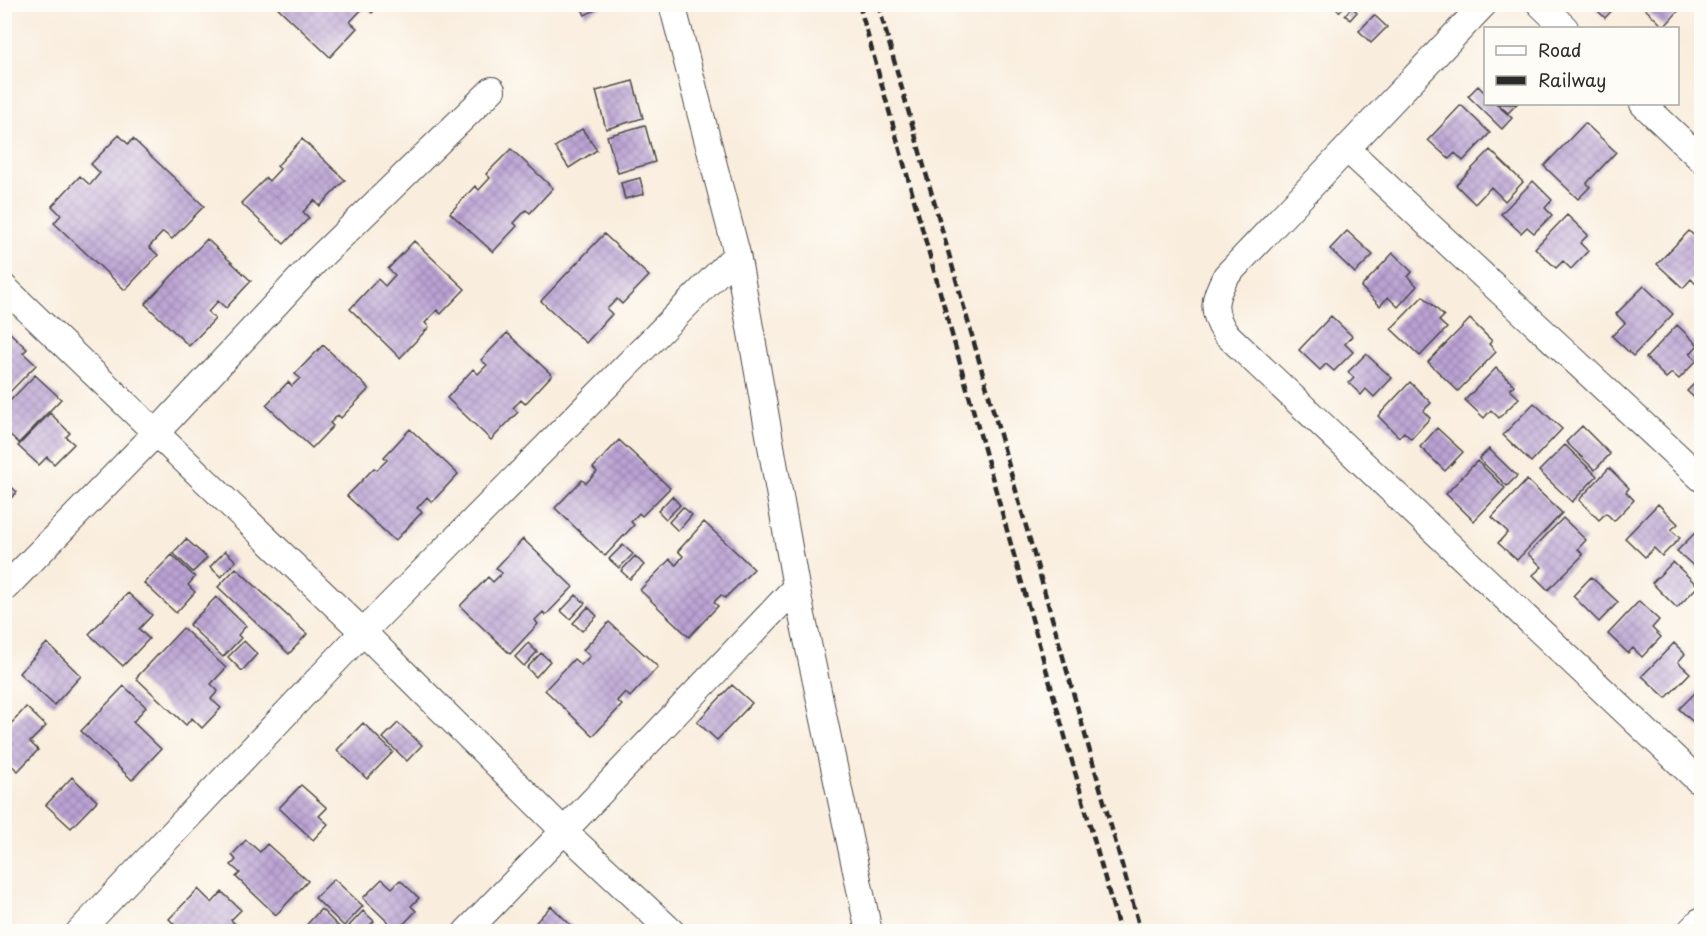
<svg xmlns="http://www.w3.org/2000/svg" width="1706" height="936" viewBox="0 0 1706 936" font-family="'Playpen Sans',sans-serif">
	<defs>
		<pattern id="building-cross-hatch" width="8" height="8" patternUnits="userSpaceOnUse" patternTransform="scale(1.5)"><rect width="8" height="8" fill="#bba3d4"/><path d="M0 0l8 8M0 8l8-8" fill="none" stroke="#9885ac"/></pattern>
	</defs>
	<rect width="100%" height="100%" fill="#fdfcf7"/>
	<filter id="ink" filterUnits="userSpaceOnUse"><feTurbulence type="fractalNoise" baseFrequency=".0167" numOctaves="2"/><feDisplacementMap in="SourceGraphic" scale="12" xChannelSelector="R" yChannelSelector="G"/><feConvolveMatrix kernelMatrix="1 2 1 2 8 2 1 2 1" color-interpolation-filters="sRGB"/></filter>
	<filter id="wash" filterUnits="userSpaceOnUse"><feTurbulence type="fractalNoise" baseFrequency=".008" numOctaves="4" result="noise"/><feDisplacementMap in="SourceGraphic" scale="24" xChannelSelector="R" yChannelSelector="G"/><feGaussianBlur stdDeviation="1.35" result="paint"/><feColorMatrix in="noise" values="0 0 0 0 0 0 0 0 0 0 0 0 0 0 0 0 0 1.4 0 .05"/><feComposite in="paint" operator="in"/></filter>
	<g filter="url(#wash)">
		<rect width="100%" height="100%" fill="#f9eddd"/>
		<g id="blocks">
			<path fill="url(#building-cross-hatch)" d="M 274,4 L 380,4 L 372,13 L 365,6 L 350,22 L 357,28 L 330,57 Z
				M 1332,4 L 1347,4 L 1339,12 Z
				M 1591,4 L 1618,4 L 1605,18 Z
				M 1640,4 L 1682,4 L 1683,6 L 1664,27 Z
				M 580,5 L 602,5 L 603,6 L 585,15 Z
				M 1352,7 L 1357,12 L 1350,20 L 1345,15 Z
				M 1374,15 L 1387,27 L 1371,43 L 1359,31 Z
				M 633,81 L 643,118 L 606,129 L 596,91 Z
				M 1478,86 L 1486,94 L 1486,104 L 1496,104 L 1512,118 L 1502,129 L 1468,96 Z
				M 1498,104 L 1517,104 L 1508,113 Z
				M 1461,105 L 1490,133 L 1463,161 L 1455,153 L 1449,159 L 1428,140 Z
				M 1585,123 L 1616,152 L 1587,183 L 1590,187 L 1578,199 L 1544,166 Z
				M 645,125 L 655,162 L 618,173 L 607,136 Z
				M 582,129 L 597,150 L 569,168 L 555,147 Z
				M 119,135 L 128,144 L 133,139 L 204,206 L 172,239 L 163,232 L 149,247 L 158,255 L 125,290 L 54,223 L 61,215 L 52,206 L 80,176 L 90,185 L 100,173 L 91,164 Z
				M 302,139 L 345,180 L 320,206 L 314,200 L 303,212 L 309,218 L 284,244 L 241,203 L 266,178 L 269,181 L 280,169 L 277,166 Z
				M 511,149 L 553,188 L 530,213 L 526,210 L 514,223 L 517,226 L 493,252 L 450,213 L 475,186 L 479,190 L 490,178 L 486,174 Z
				M 1490,150 L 1523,182 L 1505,201 L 1491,187 L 1475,204 L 1456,185 Z
				M 640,178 L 644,194 L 625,199 L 621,183 Z
				M 1533,181 L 1552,200 L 1545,208 L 1552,215 L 1534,233 L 1527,227 L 1521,233 L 1501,214 Z
				M 1567,215 L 1588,235 L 1580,243 L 1588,251 L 1571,269 L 1563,261 L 1556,268 L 1535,248 Z
				M 1347,231 L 1373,255 L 1355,273 L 1330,249 Z
				M 1689,231 L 1702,243 L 1702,285 L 1699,287 L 1691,279 L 1683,288 L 1657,264 Z
				M 604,234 L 649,276 L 622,304 L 617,299 L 607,309 L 612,314 L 586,343 L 541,301 Z
				M 207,239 L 251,281 L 226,308 L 218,301 L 208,312 L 215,319 L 189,346 L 145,304 Z
				M 414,241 L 465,289 L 441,314 L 437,310 L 425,323 L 429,327 L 400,358 L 350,309 L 378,279 L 385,286 L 395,275 L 388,269 Z
				M 1393,253 L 1412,272 L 1408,277 L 1417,286 L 1398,307 L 1388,297 L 1380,306 L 1361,287 Z
				M 1644,286 L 1673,314 L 1633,356 L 1612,336 L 1625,323 L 1616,314 Z
				M 1423,296 L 1444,316 L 1439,321 L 1447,328 L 1420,356 L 1391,329 Z
				M 1331,316 L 1352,336 L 1345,344 L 1353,352 L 1334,371 L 1326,364 L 1320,370 L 1299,350 Z
				M 1470,319 L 1492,341 L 1489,344 L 1496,352 L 1458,391 L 1428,362 Z
				M 1677,325 L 1698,345 L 1690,354 L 1697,360 L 1679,379 L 1672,373 L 1666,378 L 1646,358 Z
				M 6,329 L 27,349 L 23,353 L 36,365 L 8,394 L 4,390 L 4,331 Z
				M 507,333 L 552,375 L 525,404 L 521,400 L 513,408 L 518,412 L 491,440 L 447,398 L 473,369 L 478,374 L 487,365 L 481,360 Z
				M 323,345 L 369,389 L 341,418 L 338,415 L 330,423 L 333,426 L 312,448 L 266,405 L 288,382 L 292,386 L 300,378 L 295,374 Z
				M 1366,354 L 1392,378 L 1374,397 L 1366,389 L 1361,395 L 1349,383 L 1354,378 L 1348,372 Z
				M 1496,368 L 1514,385 L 1510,390 L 1519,398 L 1499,418 L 1491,410 L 1484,418 L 1465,400 Z
				M 35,375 L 61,399 L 19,443 L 4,429 L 4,407 Z
				M 1702,376 L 1702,405 L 1687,391 Z
				M 1410,382 L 1431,403 L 1423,411 L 1430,418 L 1411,439 L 1404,432 L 1399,437 L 1378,416 Z
				M 1534,403 L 1562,429 L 1531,462 L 1503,435 Z
				M 50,413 L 70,433 L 66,437 L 74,444 L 54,464 L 47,457 L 39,465 L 18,446 Z
				M 1582,426 L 1610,454 L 1595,470 L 1566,442 Z
				M 1437,428 L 1463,452 L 1445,471 L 1420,447 Z
				M 410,429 L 458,474 L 432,502 L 427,497 L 417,508 L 422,512 L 395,541 L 347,496 L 374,468 L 377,470 L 387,460 L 384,457 Z
				M 619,440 L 670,488 L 642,516 L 639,513 L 631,522 L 634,525 L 605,556 L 555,508 L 582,480 L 586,483 L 597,472 L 593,468 Z
				M 1565,445 L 1597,476 L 1572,502 L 1539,471 Z
				M 1489,449 L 1517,476 L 1507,486 L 1479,459 Z
				M 1477,461 L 1505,488 L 1474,521 L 1446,494 Z
				M 1609,468 L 1629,488 L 1626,492 L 1634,500 L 1614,521 L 1606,513 L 1599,520 L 1579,500 Z
				M 4,480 L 17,492 L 4,505 Z
				M 1527,480 L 1562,513 L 1517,560 L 1498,543 L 1508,532 L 1492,517 Z
				M 672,496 L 680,505 L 666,519 L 658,511 Z
				M 1658,504 L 1678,524 L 1671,530 L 1680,538 L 1662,556 L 1654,548 L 1645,557 L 1625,538 Z
				M 683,507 L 692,515 L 678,531 L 669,522 Z
				M 1563,518 L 1586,540 L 1578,549 L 1583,555 L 1548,590 L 1533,575 L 1542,567 L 1528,554 Z
				M 704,522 L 754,569 L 725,598 L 721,595 L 714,602 L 718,606 L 689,637 L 640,590 L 670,559 L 676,565 L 683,556 L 678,551 Z
				M 1696,532 L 1702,537 L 1702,565 L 1697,569 L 1677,551 Z
				M 186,539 L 207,558 L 193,572 L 173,553 Z
				M 523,539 L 573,587 L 546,615 L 543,612 L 535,620 L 538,624 L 510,654 L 460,606 L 488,577 L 493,582 L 502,573 L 496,568 Z
				M 623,545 L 633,554 L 619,568 L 609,559 Z
				M 225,551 L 236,561 L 221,577 L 210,567 Z
				M 172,555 L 195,577 L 188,585 L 195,592 L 176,613 L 144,583 Z
				M 635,556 L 644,565 L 630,579 L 621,571 Z
				M 1673,562 L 1698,586 L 1677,608 L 1652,583 Z
				M 236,568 L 307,634 L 289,654 L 218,587 Z
				M 1591,577 L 1618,602 L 1599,622 L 1573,596 Z
				M 128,593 L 152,615 L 139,629 L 149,639 L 123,666 L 89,634 Z
				M 576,595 L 585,603 L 570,619 L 561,611 Z
				M 216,597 L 246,626 L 238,635 L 241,638 L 223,657 L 189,625 Z
				M 1639,601 L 1659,620 L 1652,628 L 1661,637 L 1642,657 L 1633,648 L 1628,653 L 1608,634 Z
				M 588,607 L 597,616 L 582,631 L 573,623 Z
				M 609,622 L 658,667 L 630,697 L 625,692 L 617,701 L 622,705 L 593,736 L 545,690 L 574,659 L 581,665 L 590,656 L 583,650 Z
				M 183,628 L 226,668 L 211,684 L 218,691 L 211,699 L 221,708 L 202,728 L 192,718 L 186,725 L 136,678 Z
				M 244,641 L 257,654 L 242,671 L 228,657 Z
				M 47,643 L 81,676 L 54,705 L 19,673 Z
				M 528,643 L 537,652 L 524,666 L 515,657 Z
				M 1674,643 L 1685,654 L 1678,662 L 1690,673 L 1666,698 L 1642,676 Z
				M 541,653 L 550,661 L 536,677 L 527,668 Z
				M 732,685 L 752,703 L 717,740 L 697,722 Z
				M 124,686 L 146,707 L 133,722 L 161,749 L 132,780 L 81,731 Z
				M 1702,686 L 1702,730 L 1679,709 Z
				M 26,707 L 46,726 L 30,742 L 38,750 L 18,771 L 4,759 L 4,717 L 11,724 Z
				M 363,723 L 393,752 L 367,779 L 337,750 Z
				M 398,723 L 422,745 L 407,761 L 383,738 Z
				M 72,777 L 97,801 L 71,828 L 46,805 Z
				M 301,785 L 327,808 L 319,816 L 328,824 L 313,840 L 279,808 Z
				M 246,840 L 260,852 L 267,844 L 308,881 L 276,915 L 236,877 L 240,873 L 231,865 L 236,860 L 232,855 Z
				M 334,879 L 363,906 L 344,926 L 315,898 Z
				M 382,879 L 392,888 L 400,880 L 419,898 L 411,906 L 416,911 L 397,931 L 363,898 Z
				M 198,889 L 212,903 L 222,892 L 241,910 L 231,920 L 241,930 L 239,932 L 182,932 L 169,919 Z
				M 551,906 L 578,932 L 527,932 Z
				M 321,909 L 344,932 L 300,932 Z
				M 363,911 L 374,921 L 364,932 L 354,932 L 349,926 Z"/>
		</g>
	</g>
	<g filter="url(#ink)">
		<use href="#blocks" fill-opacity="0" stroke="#4a4846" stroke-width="1.5"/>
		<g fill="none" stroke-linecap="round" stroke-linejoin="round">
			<g stroke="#4a4846" stroke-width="28">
				<path id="street" d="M 672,4 L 737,254 L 796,587 L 869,932
					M 1484,4 L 1226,276 C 1213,299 1211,310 1225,333 L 1702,784
					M 1540,4 L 1565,28
					M 1643,104 L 1702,160
					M 1347,149 L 1702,479
					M 4,287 L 363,632 L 564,831 L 672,932
					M 4,589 L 156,433 L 315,262 L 492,90
					M 79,932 L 363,632 L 737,254
					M 466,932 L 564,831 L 796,587"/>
			</g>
			<g stroke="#4a4846" stroke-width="35">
				<path id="primary" d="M 1694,932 L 1702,924"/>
			</g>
			<use href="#street" stroke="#fff" stroke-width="26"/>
			<use href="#primary" stroke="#fff" stroke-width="33"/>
			<path stroke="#2b2b2b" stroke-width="4.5" stroke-dasharray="9 4.5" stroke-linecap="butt" d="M 859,4 L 1120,932
				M 878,4 L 1141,932"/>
		</g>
	</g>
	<rect width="1706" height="936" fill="none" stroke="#fdfcf7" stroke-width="24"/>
	<rect x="1484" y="27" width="195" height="78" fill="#fdfcf7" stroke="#a9a8a5" stroke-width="1.5"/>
	<rect x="1496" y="46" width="30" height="9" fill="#ffffff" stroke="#a9a8a5" stroke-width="1.5"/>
	<text x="1538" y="57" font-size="18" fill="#2b2b2b">Road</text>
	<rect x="1496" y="76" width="30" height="9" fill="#2b2b2b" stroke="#a9a8a5" stroke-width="1.5"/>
	<text x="1538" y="87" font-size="18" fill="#2b2b2b">Railway</text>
</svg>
